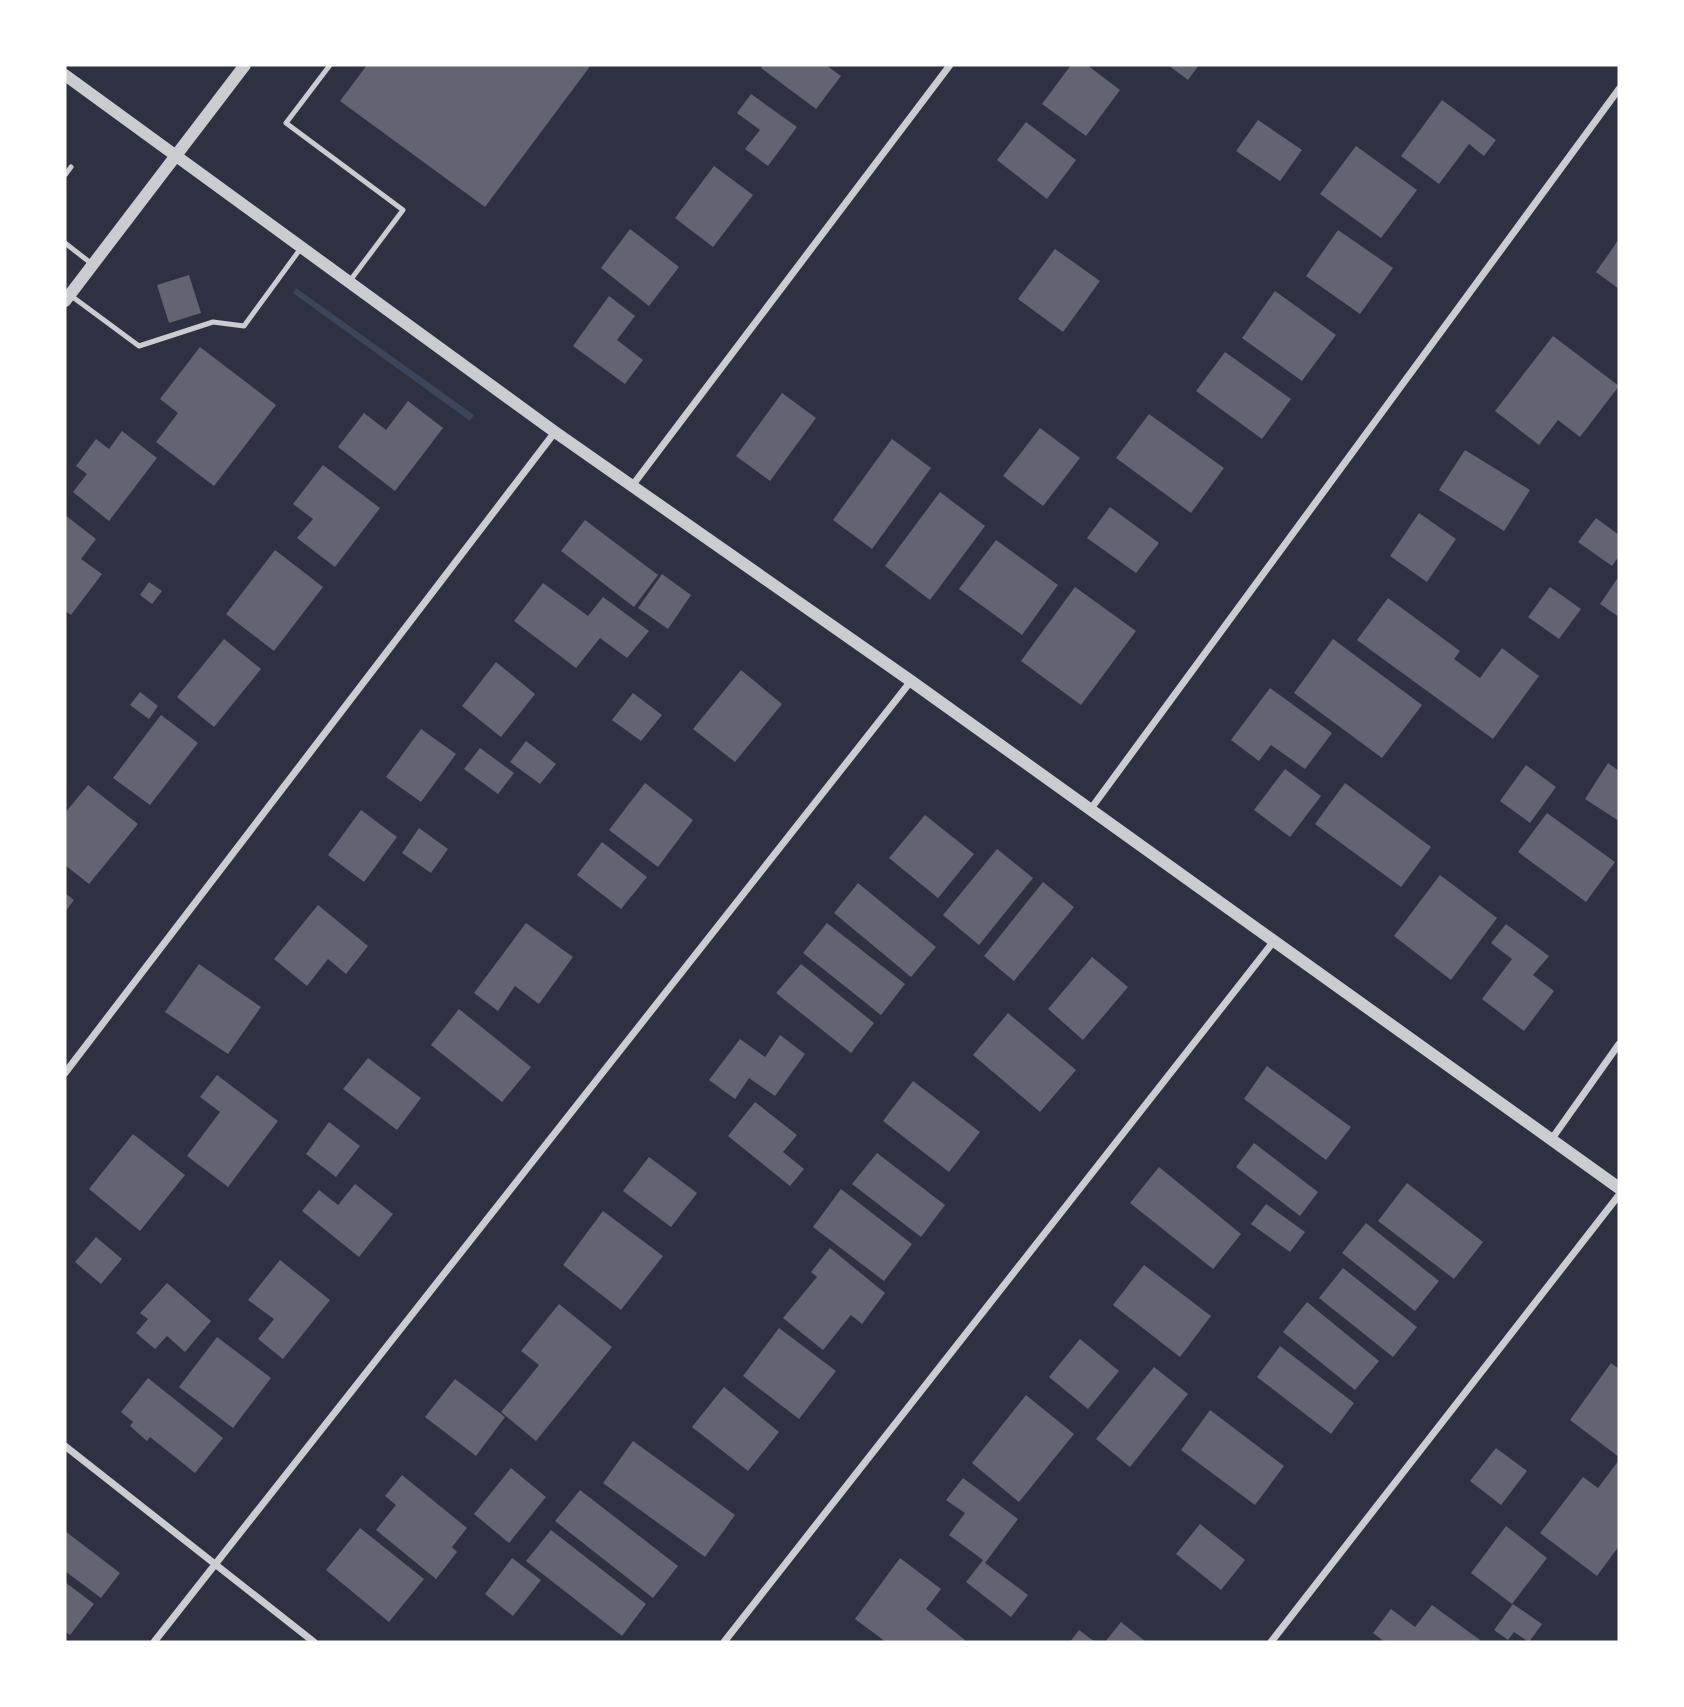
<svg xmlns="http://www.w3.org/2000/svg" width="1684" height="1707" viewBox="0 0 1684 1707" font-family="'Titillium Web',sans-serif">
	<rect width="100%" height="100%" fill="#2d3142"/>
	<path fill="#3c4559" d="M 296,288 L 474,415 L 470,421 L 293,293 Z"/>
	<path fill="#626471" d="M 367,65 L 591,65 L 485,207 L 340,101 Z
		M 763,65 L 826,65 L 841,76 L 816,109 L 761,68 Z
		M 1071,65 L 1087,65 L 1120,90 L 1086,136 L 1042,104 Z
		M 1168,65 L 1199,65 L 1188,80 Z
		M 751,94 L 797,127 L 768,166 L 745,149 L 760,130 L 737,113 Z
		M 1442,100 L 1496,140 L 1484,156 L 1469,144 L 1439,184 L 1401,156 Z
		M 1258,120 L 1302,150 L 1280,181 L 1236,151 Z
		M 1026,122 L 1076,160 L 1047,199 L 997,160 Z
		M 1356,146 L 1417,190 L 1381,238 L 1320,194 Z
		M 714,166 L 753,195 L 713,247 L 675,218 Z
		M 630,229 L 679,267 L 649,306 L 601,268 Z
		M 1338,230 L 1393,268 L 1360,314 L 1306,276 Z
		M 1619,239 L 1619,289 L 1596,272 Z
		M 1055,249 L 1100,281 L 1063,332 L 1018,299 Z
		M 189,275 L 201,313 L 169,323 L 157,285 Z
		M 1275,291 L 1336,335 L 1302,381 L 1242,338 Z
		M 609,296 L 635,316 L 617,340 L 643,360 L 625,384 L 573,346 Z
		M 1553,336 L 1619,386 L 1580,437 L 1558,420 L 1539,445 L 1495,411 Z
		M 200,347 L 276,405 L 214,486 L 156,442 L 178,413 L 160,399 Z
		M 1225,352 L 1291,399 L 1262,439 L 1196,391 Z
		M 782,393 L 816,418 L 770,481 L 736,456 Z
		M 408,401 L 443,428 L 395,491 L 338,447 L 364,413 L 386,430 Z
		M 1149,414 L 1224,468 L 1191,513 L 1116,458 Z
		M 1040,428 L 1080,458 L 1043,506 L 1003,476 Z
		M 122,431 L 157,458 L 109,521 L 73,492 L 87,474 L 76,466 L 96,439 L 109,449 Z
		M 892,439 L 931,468 L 872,549 L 833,520 Z
		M 1465,450 L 1530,490 L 1504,531 L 1439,490 Z
		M 323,465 L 380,508 L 335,567 L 297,538 L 313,519 L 293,504 Z
		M 940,492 L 985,526 L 930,600 L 885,566 Z
		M 1110,507 L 1159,543 L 1136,573 L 1087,538 Z
		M 1419,513 L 1456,539 L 1427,582 L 1390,556 Z
		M 65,515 L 96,539 L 81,559 L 102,574 L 71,615 L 65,611 Z
		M 1596,518 L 1619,535 L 1619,556 L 1612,566 L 1578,542 Z
		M 585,520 L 658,575 L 634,607 L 561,551 Z
		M 996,540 L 1058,585 L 1022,635 L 959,589 Z
		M 275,550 L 323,587 L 274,651 L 226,614 Z
		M 662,574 L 691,595 L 668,629 L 638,608 Z
		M 1619,576 L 1619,617 L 1600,604 Z
		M 149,582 L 162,591 L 152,604 L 140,595 Z
		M 543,583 L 588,616 L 603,597 L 649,631 L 627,658 L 600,638 L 576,668 L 514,621 Z
		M 1075,587 L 1136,631 L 1081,705 L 1021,661 Z
		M 1550,587 L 1581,609 L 1559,639 L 1528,617 Z
		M 1388,598 L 1460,651 L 1454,659 L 1480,678 L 1502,648 L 1539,676 L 1493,739 L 1357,640 Z
		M 224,639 L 261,669 L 214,727 L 177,697 Z
		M 1333,639 L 1422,705 L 1382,758 L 1294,693 Z
		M 496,662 L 535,694 L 501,737 L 462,706 Z
		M 741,670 L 782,704 L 735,762 L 693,729 Z
		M 1270,688 L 1332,733 L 1305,769 L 1271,745 L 1259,761 L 1231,740 Z
		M 140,692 L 158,706 L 149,719 L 130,705 Z
		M 633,693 L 662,715 L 641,741 L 612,720 Z
		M 161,715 L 198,743 L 150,805 L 113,778 Z
		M 421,729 L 456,754 L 421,802 L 386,777 Z
		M 526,741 L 556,764 L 540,784 L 510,762 Z
		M 480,748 L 514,773 L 498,794 L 464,769 Z
		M 1608,763 L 1619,771 L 1619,821 L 1585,799 Z
		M 1526,765 L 1556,787 L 1530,823 L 1500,801 Z
		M 1285,769 L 1321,796 L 1290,837 L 1254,810 Z
		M 645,783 L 693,820 L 658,867 L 609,830 Z
		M 1345,783 L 1431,847 L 1401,887 L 1315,824 Z
		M 88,785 L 138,824 L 89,884 L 65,865 L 65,813 Z
		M 361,810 L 397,837 L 364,882 L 328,855 Z
		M 1547,813 L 1615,862 L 1586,902 L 1518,852 Z
		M 925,815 L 974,854 L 938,898 L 889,858 Z
		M 419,828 L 448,849 L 431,873 L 402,853 Z
		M 602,842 L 647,877 L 621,909 L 577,875 Z
		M 997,849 L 1033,878 L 979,945 L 943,915 Z
		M 1440,875 L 1497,918 L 1451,980 L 1394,936 Z
		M 1043,882 L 1074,907 L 1014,981 L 984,956 Z
		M 858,883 L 936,947 L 911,977 L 834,913 Z
		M 65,893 L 74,900 L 65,912 Z
		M 318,905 L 368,946 L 346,974 L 328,959 L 307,986 L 274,959 Z
		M 526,923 L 573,957 L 539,1004 L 515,986 L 498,1011 L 474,993 Z
		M 827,923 L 905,984 L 881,1015 L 803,953 Z
		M 1506,924 L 1549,956 L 1533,975 L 1554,991 L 1524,1031 L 1482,999 L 1512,959 L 1491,943 Z
		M 1092,957 L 1128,987 L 1083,1040 L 1048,1009 Z
		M 199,964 L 261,1007 L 228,1054 L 165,1012 Z
		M 801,964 L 874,1023 L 851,1053 L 776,993 Z
		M 459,1009 L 531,1067 L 502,1102 L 431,1045 Z
		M 1008,1013 L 1076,1070 L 1040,1112 L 973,1055 Z
		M 780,1035 L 805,1054 L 775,1096 L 749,1078 L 735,1099 L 709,1080 L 740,1039 L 765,1057 Z
		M 368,1058 L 421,1098 L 397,1130 L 343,1089 Z
		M 1267,1066 L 1351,1127 L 1326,1160 L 1244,1099 Z
		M 217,1075 L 278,1121 L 228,1187 L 187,1156 L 220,1112 L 200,1097 Z
		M 913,1081 L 980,1132 L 949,1172 L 883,1121 Z
		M 755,1102 L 797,1135 L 783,1152 L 804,1169 L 790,1186 L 728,1136 Z
		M 329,1122 L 360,1146 L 336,1177 L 306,1154 Z
		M 133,1134 L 185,1175 L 140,1231 L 89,1189 Z
		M 1254,1143 L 1318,1192 L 1300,1216 L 1236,1167 Z
		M 877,1153 L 945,1205 L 921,1237 L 852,1184 Z
		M 649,1157 L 697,1193 L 671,1227 L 623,1191 Z
		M 1159,1167 L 1241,1234 L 1213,1269 L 1130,1203 Z
		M 1407,1183 L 1483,1242 L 1454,1279 L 1378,1221 Z
		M 355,1184 L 393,1214 L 359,1257 L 302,1211 L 319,1190 L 338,1205 Z
		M 841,1189 L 912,1244 L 884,1281 L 813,1227 Z
		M 1266,1204 L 1305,1232 L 1290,1252 L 1251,1224 Z
		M 603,1211 L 663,1256 L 621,1310 L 563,1265 Z
		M 1366,1223 L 1439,1281 L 1415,1311 L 1342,1253 Z
		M 96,1237 L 122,1259 L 101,1284 L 75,1262 Z
		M 830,1248 L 885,1293 L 862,1324 L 851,1315 L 823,1350 L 783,1318 L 817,1277 L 811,1272 Z
		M 280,1260 L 330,1300 L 283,1359 L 258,1339 L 274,1319 L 248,1300 Z
		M 1144,1265 L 1211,1316 L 1180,1357 L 1113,1305 Z
		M 1343,1268 L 1417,1327 L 1393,1357 L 1319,1298 Z
		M 167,1283 L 211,1321 L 185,1352 L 167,1336 L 155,1349 L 136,1333 L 148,1319 L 140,1313 Z
		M 1307,1302 L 1379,1361 L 1355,1390 L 1283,1332 Z
		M 559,1304 L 612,1347 L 536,1441 L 501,1412 L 539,1365 L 521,1351 Z
		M 779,1328 L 836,1371 L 799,1419 L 743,1376 Z
		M 217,1337 L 271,1378 L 233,1428 L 179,1387 Z
		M 1080,1339 L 1119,1371 L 1088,1409 L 1049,1377 Z
		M 1280,1346 L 1354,1403 L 1331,1434 L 1257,1377 Z
		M 1611,1363 L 1619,1369 L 1619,1457 L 1570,1420 Z
		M 1154,1367 L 1188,1394 L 1130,1467 L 1096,1439 Z
		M 148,1378 L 223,1438 L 195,1473 L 150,1437 L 147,1441 L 130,1426 L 133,1422 L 121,1412 Z
		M 455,1379 L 505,1417 L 476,1456 L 425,1417 Z
		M 724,1387 L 779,1432 L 748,1471 L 692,1427 Z
		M 1026,1395 L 1074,1434 L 1019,1502 L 972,1463 Z
		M 1210,1410 L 1284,1466 L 1255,1505 L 1181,1450 Z
		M 633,1441 L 735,1515 L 705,1557 L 603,1483 Z
		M 1496,1448 L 1527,1471 L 1501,1505 L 1470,1481 Z
		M 1619,1460 L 1619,1546 L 1597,1576 L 1540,1533 L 1583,1477 L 1598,1488 Z
		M 511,1468 L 546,1497 L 509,1543 L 474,1514 Z
		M 402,1475 L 467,1528 L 452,1547 L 457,1552 L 436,1579 L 376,1530 L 396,1505 L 385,1496 Z
		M 963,1478 L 1018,1519 L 985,1563 L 1028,1595 L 1011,1617 L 966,1582 L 983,1560 L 949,1535 L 965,1513 L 946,1500 Z
		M 580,1490 L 678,1566 L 653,1598 L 555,1521 Z
		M 1200,1524 L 1245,1560 L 1221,1590 L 1176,1554 Z
		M 1506,1526 L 1547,1558 L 1512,1604 L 1471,1573 Z
		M 360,1528 L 424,1579 L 389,1622 L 326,1570 Z
		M 551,1530 L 646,1604 L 622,1636 L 526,1561 Z
		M 65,1531 L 120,1573 L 101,1598 L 65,1571 Z
		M 512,1558 L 541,1580 L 513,1616 L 485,1594 Z
		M 900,1558 L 941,1589 L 926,1609 L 965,1640 L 964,1642 L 886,1642 L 855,1619 Z
		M 65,1582 L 94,1604 L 70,1635 L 65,1632 Z
		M 1513,1604 L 1542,1624 L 1529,1642 L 1514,1632 L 1508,1640 L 1494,1630 Z
		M 1432,1605 L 1480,1640 L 1478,1642 L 1385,1642 L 1373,1633 L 1391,1609 L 1415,1627 Z
		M 1121,1622 L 1146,1642 L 1105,1642 Z
		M 1079,1630 L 1095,1642 L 1070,1642 Z"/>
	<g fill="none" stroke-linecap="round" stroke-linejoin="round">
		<path stroke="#caccd0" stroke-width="5" d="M 330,65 L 286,123 L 403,210 L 349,282
			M 65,175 L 71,167
			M 65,243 L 92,264
			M 70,295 L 139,346 L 213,322 L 244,326 L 301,248"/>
		<path stroke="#caccd0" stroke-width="7" d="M 632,486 L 950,65
			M 1090,810 L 1619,89
			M 65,1073 L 555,432
			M 1551,1140 L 1619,1044
			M 65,1446 L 314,1642
			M 154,1642 L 911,681
			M 724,1642 L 1274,941
			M 1271,1642 L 1619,1195"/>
		<path stroke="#caccd0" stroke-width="12" d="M 65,75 L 555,432 L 911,681 L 1619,1188
			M 65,301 L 245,65"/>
	</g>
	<rect width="1684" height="1707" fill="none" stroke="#ffffff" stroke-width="133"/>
</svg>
